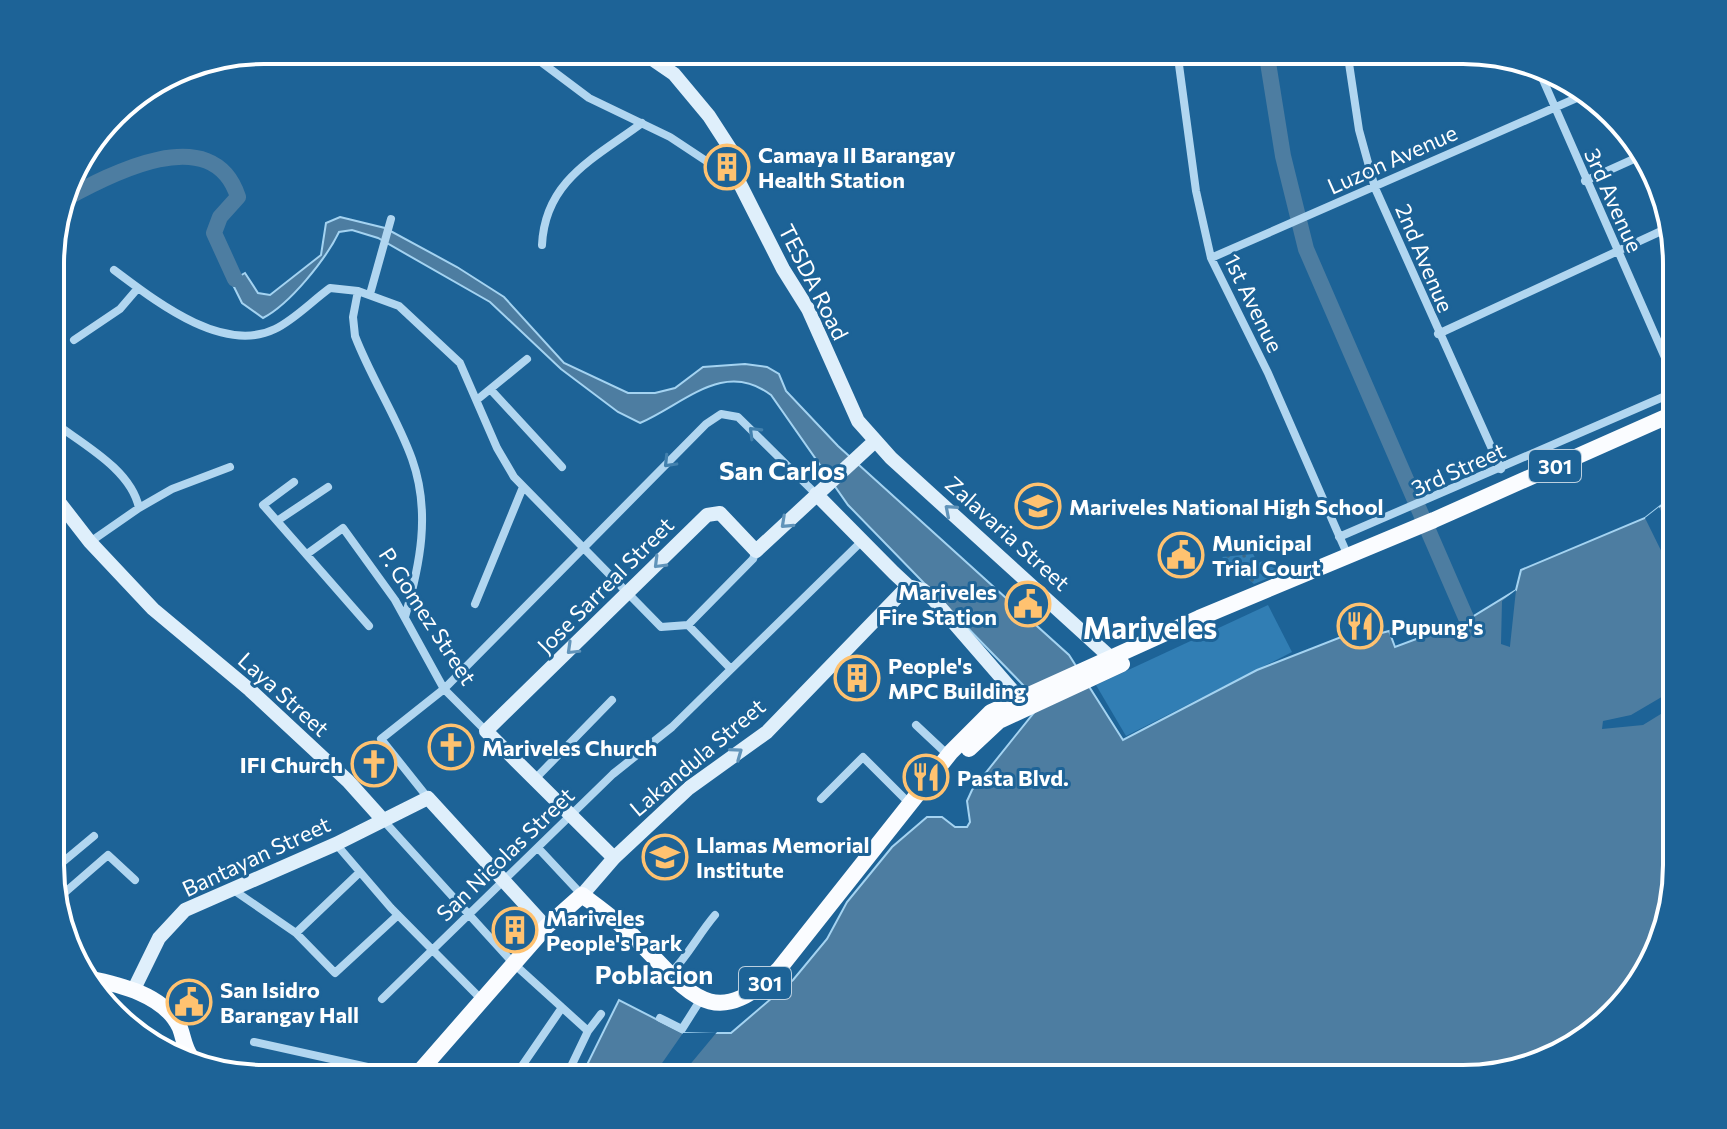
<svg xmlns="http://www.w3.org/2000/svg" width="1727" height="1129" viewBox="0 0 1727 1129" font-family="Commissioner,sans-serif">
	<defs>
		<pattern id="park-dots" width="8" height="8" patternUnits="userSpaceOnUse" patternTransform="scale(2)"><rect width="8" height="8" fill="#317eb4"/><path d="M2 2h.1M6 6h.1" fill="none" stroke="#3d6885" stroke-width="1.8" stroke-linecap="round"/></pattern>
	</defs>
	<rect width="100%" height="100%" fill="#1d6397"/>
	<path fill="#317eb4" d="M 1268,605 L 1292,652 L 1126,736 L 1096,685 Z"/>
	<path fill="url(#park-dots)" d="M 1253,554 L 1258,563 L 1270,558 L 1278,574 L 1254,584 L 1222,557 Z"/>
	<path fill="#4d7da1" stroke="#a4d3f1" stroke-width="2" d="M 340,217 L 385,228 L 457,267 L 504,297 L 564,363 L 628,393 L 655,393 L 675,388 L 703,367 L 745,364 L 767,367 L 779,374 L 786,391 L 838,446 L 1069,655 L 1123,740 L 1257,670 L 1359,630 L 1363,638 L 1389,631 L 1395,647 L 1467,620 L 1516,590 L 1521,570 L 1645,518 L 1677,493 L 1677,878 L 1641,984 L 1569,1051 L 1476,1079 L 580,1079 L 619,1000 L 683,1033 L 731,1033 L 793,980 L 827,939 L 847,902 L 892,847 L 927,817 L 942,817 L 955,827 L 967,827 L 970,822 L 967,801 L 972,790 L 1036,710 L 1025,687 L 848,505 L 771,395 C 724,359 684,404 640,423 L 618,412 L 561,369 L 490,302 L 378,238 L 352,230 L 339,232 C 326,259 290,304 263,318 L 242,303 L 231,281 L 245,273 L 258,293 L 270,295 L 321,255 L 326,223 Z"/>
	<path fill="#1d6397" d="M 1659,507 L 1677,543 L 1677,583 L 1645,518 Z
		M 1516,590 L 1510,646 L 1510,647 L 1501,644 L 1502,601 Z
		M 1677,688 L 1677,704 L 1643,725 L 1602,729 L 1603,721 L 1631,715 Z
		M 717,1032 L 678,1079 L 651,1079 L 683,1033 Z"/>
	<g fill="none" stroke-linecap="round" stroke-linejoin="round">
		<path stroke="#4d7da1" stroke-width="16" d="M 1266,50 L 1283,156 L 1306,249 L 1467,620
			M 63,200 C 110,174 213,119 238,197 L 220,217 L 214,233 L 235,279"/>
		<path stroke="#b1d6f0" stroke-width="8" d="M 525,50 L 589,98 L 670,137 L 738,182
			M 1177,50 L 1196,191 L 1211,258 L 1268,373 L 1348,556
			M 1347,50 L 1359,130 L 1375,188 L 1501,469
			M 1540,73 L 1677,385
			M 1585,181 L 1645,154
			M 542,245 C 545,180 595,158 642,123
			M 1211,258 L 1588,93
			M 114,270 C 153,299 222,355 275,329 C 294,320 312,301 330,288 L 358,291 L 399,306 L 460,363 L 497,448 L 514,477 L 661,627 L 688,625 L 729,667
			M 358,291 L 353,317 L 355,336 C 371,378 397,417 412,459 C 431,512 420,565 405,617
			M 370,294 L 391,219
			M 1438,334 L 1670,227
			M 74,340 L 120,309 L 138,288
			M 491,390 L 562,467
			M 478,399 L 527,359
			M 52,421 C 82,444 131,469 139,508 L 90,542
			M 294,482 L 263,505 L 369,626
			M 139,508 L 172,489 L 230,467
			M 277,521 L 328,487
			M 1339,537 L 1677,391
			M 307,554 L 343,528 L 395,600 L 444,689 L 486,731
			M 475,604 L 523,487
			M 688,625 L 753,559 L 756,551
			M 916,725 L 948,755
			M 534,780 L 612,700
			M 428,798 L 381,739 L 444,689 L 706,424 L 721,414 L 738,417 L 816,494
			M 821,799 L 863,757 L 910,804
			M 383,820 L 514,964 L 588,1031
			M 336,844 L 391,908 L 482,1000
			M 539,849 L 582,895
			M 52,871 L 94,836
			M 232,889 L 296,933 L 335,973 L 398,915
			M 55,901 L 108,855 L 135,880
			M 296,933 L 360,872
			M 670,974 C 688,956 698,935 715,915
			M 382,999 L 613,774 L 672,727 L 863,540
			M 660,1018 L 682,1029 L 701,999
			M 143,1041 L 174,1049
			M 254,1042 L 381,1070 L 397,1079
			M 513,1079 L 561,1009
			M 565,1079 L 588,1031 L 601,1014"/>
		<path stroke="#dfeffb" stroke-width="14" d="M 639,50 L 674,74 L 709,116 L 731,150 L 739,182 L 783,269 L 808,309 L 858,421 L 891,458 L 1110,657
			M 52,493 L 90,542 L 153,609 L 250,690 L 348,781 L 383,820
			M 816,494 L 894,573 L 908,586 L 923,590 L 933,599 L 1019,698
			M 614,858 L 486,731 L 707,515 L 720,513 L 756,551 L 875,441
			M 582,895 L 614,858 L 689,788 L 767,732 L 908,586
			M 134,989 L 159,938 L 185,910 L 336,844 L 428,798 L 546,927"/>
		<path stroke="#fafcff" stroke-width="16" d="M 969,749 L 999,721 L 1122,664
			M 83,977 C 116,984 164,993 180,1028 C 184,1039 184,1047 191,1057
			M 413,1079 L 546,927 L 582,895 C 602,910 622,924 639,942 C 690,994 714,1034 779,969 L 951,752 L 991,712 L 1199,618 L 1434,520 L 1677,412"/>
	</g>
	<defs><path id="oneway-chevron" d="M-2-3.5L2.5 0L-2 3.5" fill="none" stroke-width="1.6" stroke-linecap="round" stroke-linejoin="round" transform="scale(2)"/></defs>
	<g stroke="#4280ad">
		<use href="#oneway-chevron" transform="translate(754 432) rotate(-135)"/>
		<use href="#oneway-chevron" transform="translate(669 462) rotate(134)"/>
	</g>
	<g stroke="#6194ba">
		<use href="#oneway-chevron" transform="translate(950 510) rotate(-139)"/>
		<use href="#oneway-chevron" transform="translate(786 523) rotate(137)"/>
		<use href="#oneway-chevron" transform="translate(659 563) rotate(135)"/>
		<use href="#oneway-chevron" transform="translate(572 649) rotate(136)"/>
		<use href="#oneway-chevron" transform="translate(737 753) rotate(-36)"/>
	</g>
	<defs>
		<g id="building-ring" transform="scale(2.3)"><circle r="9.5" fill="#1d6397" stroke="#ffc270" stroke-width="1.5"/><path d="M-4-6H4V6H1V3H-1V6H-4ZM-2.5-4.3h1.7v1.8h-1.7ZM.8-4.3h1.7v1.8H.8ZM-2.5-1h1.7V.8h-1.7ZM.8-1h1.7V.8H.8Z" fill="#ffc270"/></g>
		<g id="school-ring" transform="scale(2.3)"><circle r="9.5" fill="#1d6397" stroke="#ffc270" stroke-width="1.5"/><path d="M0-5L7-2L0 1L-7-2ZM-4 1L0 2.5L4 1V4Q0 6-4 4Z" fill="#ffc270"/></g>
		<g id="civic-ring" transform="scale(2.3)"><circle r="9.5" fill="#1d6397" stroke="#ffc270" stroke-width="1.5"/><path d="M-.6-6.5H3V-4.5H.6V-3L4-1V1h2V6H-6V1h2V-1L-.6-3ZM-1.2 2.5V6h2.4V2.5Z" fill="#ffc270"/></g>
		<g id="restaurant-ring" transform="scale(2.3)"><circle r="9.5" fill="#1d6397" stroke="#ffc270" stroke-width="1.5"/><path d="M-5-6h1v4h1v-4h1v4h1v-4h1v5L-1.5 .5V6h-2V.5L-5-1ZM5-6V6H3V1.5H1.5Q1.5-4 5-6Z" fill="#ffc270"/></g>
		<g id="church-ring" transform="scale(2.3)"><circle r="9.5" fill="#1d6397" stroke="#ffc270" stroke-width="1.5"/><path d="M-1.2-6h2.4v3.5h3.3v2.4h-3.3V6h-2.4V-.1h-3.3v-2.4h3.3Z" fill="#ffc270"/></g>
	</defs>
	<g fill-rule="evenodd">
		<use href="#building-ring" x="727" y="167"/>
		<use href="#school-ring" x="1038" y="506"/>
		<use href="#civic-ring" x="1181" y="555"/>
		<use href="#civic-ring" x="1028" y="604"/>
		<use href="#restaurant-ring" x="1360" y="626"/>
		<use href="#building-ring" x="857" y="678"/>
		<use href="#church-ring" x="451" y="747"/>
		<use href="#church-ring" x="374" y="764"/>
		<use href="#restaurant-ring" x="926" y="777"/>
		<use href="#school-ring" x="665" y="857"/>
		<use href="#building-ring" x="515" y="930"/>
		<use href="#civic-ring" x="189" y="1002"/>
	</g>
	<g text-anchor="middle" dominant-baseline="central" stroke-width="6" stroke-linejoin="round" paint-order="stroke">
		<g fill="#1d6397" stroke="#bbd0e0" stroke-width="2">
			<rect x="1529" y="450" width="52" height="32" rx="6"/>
			<rect x="739" y="967" width="52" height="32" rx="6"/>
		</g>
		<g font-size="20" font-weight="bold" fill="#fff">
			<text x="1555" y="466">301</text>
			<text x="765" y="983">301</text>
		</g>
		<g font-size="22" font-weight="bold" fill="#fff" stroke="#1d6397" text-anchor="start">
			<text x="758" y="154">Camaya II Barangay<tspan x="758" dy="25">Health Station</tspan></text>
			<text x="1069" y="506">Mariveles National High School</text>
			<text x="1212" y="542">Municipal<tspan x="1212" dy="25">Trial Court</tspan></text>
			<text x="997" y="591" text-anchor="end">Mariveles<tspan x="997" dy="25">Fire Station</tspan></text>
			<text x="1391" y="626">Pupung's</text>
			<text x="888" y="665">People's<tspan x="888" dy="25">MPC Building</tspan></text>
			<text x="482" y="747">Mariveles Church</text>
			<text x="343" y="764" text-anchor="end">IFI Church</text>
			<text x="957" y="777">Pasta Blvd.</text>
			<text x="696" y="844">Llamas Memorial<tspan x="696" dy="25">Institute</tspan></text>
			<text x="546" y="917">Mariveles<tspan x="546" dy="25">People's Park</tspan></text>
			<text x="220" y="989">San Isidro<tspan x="220" dy="25">Barangay Hall</tspan></text>
		</g>
		<g font-size="22" fill="#fff" stroke="#1d6397">
			<text transform="translate(1392 159) rotate(-24)">Luzon Avenue</text>
			<text transform="translate(1614 200) rotate(66)">3rd Avenue</text>
			<text transform="translate(1425 258) rotate(67)">2nd Avenue</text>
			<text transform="translate(814 282) rotate(63)">TESDA Road</text>
			<text transform="translate(1254 303) rotate(64)">1st Avenue</text>
			<text transform="translate(1458 469) rotate(-24)">3rd Street</text>
			<text transform="translate(1008 533) rotate(42)">Zalavaria Street</text>
			<text transform="translate(605 585) rotate(-45)">Jose Sarreal Street</text>
			<text transform="translate(428 616) rotate(57)">P. Gomez Street</text>
			<text transform="translate(284 694) rotate(42)">Laya Street</text>
			<text transform="translate(697 757) rotate(-40)">Lakandula Street</text>
			<text transform="translate(505 854) rotate(-44)">San Nicolas Street</text>
			<text transform="translate(256 856) rotate(-25)">Bantayan Street</text>
		</g>
		<g font-size="26" font-weight="bold" fill="#fff" stroke="#1d6397">
			<text x="782" y="469">San Carlos</text>
			<text x="654" y="973">Poblacion</text>
		</g>
		<g font-size="30" font-weight="bold" fill="#fff" stroke="#1d6397">
			<text x="1150" y="626">Mariveles</text>
		</g>
	</g>
	<path d="M0 0H1727V1129H0ZM264 64H1463A200 200 0 0 1 1663 264V865A200 200 0 0 1 1463 1065H264A200 200 0 0 1 64 865V264A200 200 0 0 1 264 64Z" fill="#1d6397" fill-rule="evenodd"/>
	<path fill="none" stroke="#fff" stroke-width="4" d="M264 64H1463A200 200 0 0 1 1663 264V865A200 200 0 0 1 1463 1065H264A200 200 0 0 1 64 865V264A200 200 0 0 1 264 64Z"/>
</svg>
